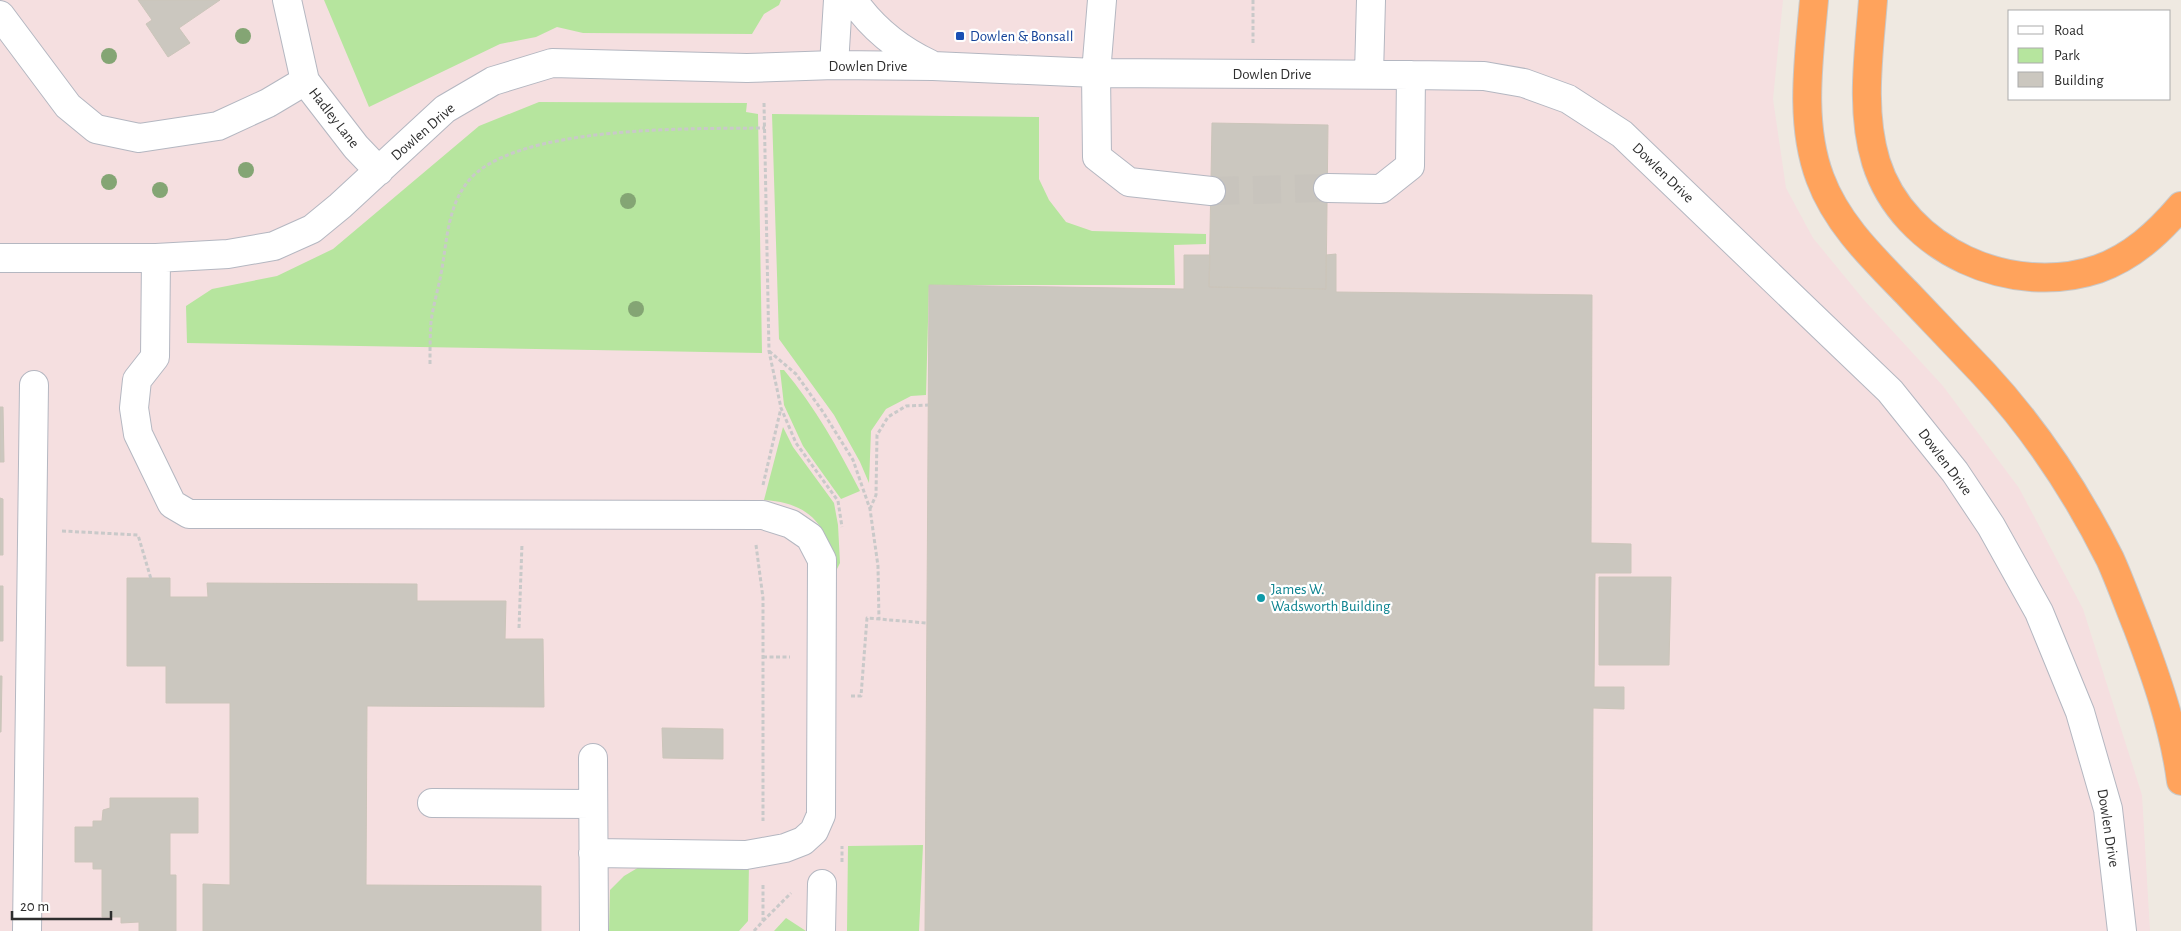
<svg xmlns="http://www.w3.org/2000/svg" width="2181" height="931" viewBox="0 0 2181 931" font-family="'Alegreya Sans',sans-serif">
	<rect width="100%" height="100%" fill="#efe9e1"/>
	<path fill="#f5dfe0" d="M 0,0 L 1783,0 L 1773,99 L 1786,188 L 1813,238 L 1864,300 L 1943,386 L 2019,488 L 2083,609 L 2142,795 L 2150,931 L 0,931 Z"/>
	<path fill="#b6e59e" d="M 324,0 L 781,0 L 779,5 L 764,14 L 752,34 L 583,33 L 557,27 L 536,37 L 500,44 L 369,107 Z
		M 539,102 L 747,103 L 746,112 L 758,114 L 762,353 L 187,343 L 186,306 L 212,289 L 277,276 L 333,249 L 479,126 Z
		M 772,114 L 1039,117 L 1039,179 L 1049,200 L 1066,222 L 1092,231 L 1206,234 L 1206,244 L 1174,245 L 1175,285 L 929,285 L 926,395 L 911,396 L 886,409 L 871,431 L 869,483 L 860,462 L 834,415 L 779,339 Z
		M 780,370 L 784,370 C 815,407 838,448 860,491 L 841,499 L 803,446 L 784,405 Z
		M 783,427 L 793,447 L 834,503 L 838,525 L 840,563 L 836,571 C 828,526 811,503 764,500 Z
		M 923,845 L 919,931 L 847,931 L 848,846 Z
		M 646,863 L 749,863 L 748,921 L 739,931 L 609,931 L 610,890 L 624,876 Z
		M 786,918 L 806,931 L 774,931 Z"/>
	<path fill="#cbc7bf" stroke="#cbc5ba" d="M 138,0 L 220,0 L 179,28 L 190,43 L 168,57 L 146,24 L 152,20 Z
		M 1212,123 L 1328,125 L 1326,289 L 1209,287 Z
		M 1336,254 L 1336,292 L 1592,295 L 1591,543 L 1631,544 L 1631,573 L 1595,573 L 1594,687 L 1624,687 L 1624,709 L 1593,708 L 1592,931 L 925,931 L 929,285 L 1184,289 L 1184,255 L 1210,255 L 1209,287 L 1326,289 L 1326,255 Z
		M 0,407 L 3,407 L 4,462 L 0,462 Z
		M 0,498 L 3,499 L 3,555 L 0,555 Z
		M 1599,577 L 1671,577 L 1669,665 L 1599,665 Z
		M 127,578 L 170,578 L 170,597 L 208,597 L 207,583 L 417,584 L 417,601 L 506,601 L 505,639 L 543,639 L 544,707 L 367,706 L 366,885 L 541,886 L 541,931 L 203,931 L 203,884 L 230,885 L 230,703 L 166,703 L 166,666 L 127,666 Z
		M 0,586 L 3,586 L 3,641 L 0,641 Z
		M 0,676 L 2,676 L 1,732 L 0,732 Z
		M 662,728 L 723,729 L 723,759 L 663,758 Z
		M 110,798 L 198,798 L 198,833 L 170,833 L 170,875 L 176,875 L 176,931 L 139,931 L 139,922 L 121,923 L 121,917 L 102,917 L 102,869 L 93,869 L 93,862 L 75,862 L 75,827 L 93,827 L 93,821 L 102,821 L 103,810 L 110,808 Z"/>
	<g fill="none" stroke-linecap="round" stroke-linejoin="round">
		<path stroke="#c8c4bd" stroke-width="28" stroke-dasharray="28 14" stroke-linecap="butt" d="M 1211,191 L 1328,188"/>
		<g stroke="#b4b7c1" stroke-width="30">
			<path id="minor" d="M 287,0 L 305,81 L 356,147 L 379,171
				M 853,0 C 873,29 898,49 930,64
				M 1102,0 L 1096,73 L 1097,157 L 1129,182 L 1211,191
				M 0,15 L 68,106 L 96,129 L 139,138 L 218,126 L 268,103 L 305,81
				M 834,65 L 838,0
				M 1369,74 L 1371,0
				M 1328,188 L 1381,189 L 1410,166 L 1411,75
				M 0,258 L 156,258 L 228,254 L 274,246 L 312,229 L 340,206 L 445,109 L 493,81 L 552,63 L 747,68 L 834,65 L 933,66 L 1096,73 L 1411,75 L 1484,76 L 1524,83 L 1568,99 L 1622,134 L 1890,391 L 1955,472 L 1991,526 L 2039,612 L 2080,712 L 2108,809 L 2122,931
				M 156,258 L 155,357 L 137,380 L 134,408 L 138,434 L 172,504 L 189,514 L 763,515 L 791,524 L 810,537 L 822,560 L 821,815 L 814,831 L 803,841 L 785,848 L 763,852 L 746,855 L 593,853
				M 593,758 L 594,931
				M 432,803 L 592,804
				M 27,931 L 34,385
				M 821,931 L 822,884"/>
		</g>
		<g stroke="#c9c9c9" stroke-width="30">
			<path id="highway" d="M 1814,0 C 1809,58 1799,122 1820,178 C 1837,224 1873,258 1906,292 C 1932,319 1958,347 1984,374 C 2034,428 2077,493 2110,559 C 2120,581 2128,604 2137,626 C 2156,676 2174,728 2181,781
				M 1873,0 C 1869,53 1860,110 1876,162 C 1904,251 2012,298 2098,269 C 2132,257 2158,233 2181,206"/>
		</g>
		<path stroke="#c9c9c9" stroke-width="3" stroke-dasharray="4 2.5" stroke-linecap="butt" d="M 1253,0 L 1253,44
			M 764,103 L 769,351 L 781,408 L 796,443 L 838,501 L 842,527
			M 769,351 L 796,374 L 823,412 L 853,460 L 870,509 L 878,566 L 879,620
			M 430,364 C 430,350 430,336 431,322 C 433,306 438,290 441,274 C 447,242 447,210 466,184 C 509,124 696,129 765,128
			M 763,485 L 781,408
			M 870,509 L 876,495 L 877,435 L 888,417 L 906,406 L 928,405
			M 62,531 L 138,535 L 151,579
			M 756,545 L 763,598 L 763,821
			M 519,628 L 522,544
			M 763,657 L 790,657
			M 851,696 L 861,696 L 867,618 L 926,623
			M 842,862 L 842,846
			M 763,921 L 791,893
			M 754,931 L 763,921 L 763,883"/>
		<use href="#minor" stroke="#fff" stroke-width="28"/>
		<use href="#highway" stroke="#ffa35c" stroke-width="28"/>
	</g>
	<g fill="#84a574">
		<circle cx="243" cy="36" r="8"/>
		<circle cx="109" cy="56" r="8"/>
		<circle cx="246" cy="170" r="8"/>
		<circle cx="109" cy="182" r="8"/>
		<circle cx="160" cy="190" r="8"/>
		<circle cx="628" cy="201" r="8"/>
		<circle cx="636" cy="309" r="8"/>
	</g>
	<rect fill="#1a4fb4" stroke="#fff" stroke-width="2" x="955" y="31" width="10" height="10" rx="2.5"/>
	<circle fill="#0f9aa8" stroke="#fff" stroke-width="2" cx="1261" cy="598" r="5"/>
	<g text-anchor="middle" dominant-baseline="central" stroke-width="4.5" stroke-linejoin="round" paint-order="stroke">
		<g font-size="15" fill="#164399" stroke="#fff" text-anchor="start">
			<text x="970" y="36">Dowlen &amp; Bonsall</text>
		</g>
		<g font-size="15" fill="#2e2e2e" stroke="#fff">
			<text x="868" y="66">Dowlen Drive</text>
			<text x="1272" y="74">Dowlen Drive</text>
			<text transform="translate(334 118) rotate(52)">Hadley Lane</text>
			<text transform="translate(423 132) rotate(-41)">Dowlen Drive</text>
			<text transform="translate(1663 173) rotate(44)">Dowlen Drive</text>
			<text transform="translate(1945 462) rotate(53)">Dowlen Drive</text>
			<text transform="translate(2108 828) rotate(81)">Dowlen Drive</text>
		</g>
		<g font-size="15" fill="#0d838f" stroke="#fff" text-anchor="start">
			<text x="1271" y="589">James W.<tspan x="1271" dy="17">Wadsworth Building</tspan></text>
		</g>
	</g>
	<rect x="2008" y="10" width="162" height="90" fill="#ffffff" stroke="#ababab"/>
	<rect x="2018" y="26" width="25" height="8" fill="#ffffff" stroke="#ababab"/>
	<text x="2054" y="35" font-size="15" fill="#2e2e2e">Road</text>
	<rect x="2018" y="48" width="25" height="15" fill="#b6e59e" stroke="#ababab"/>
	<text x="2054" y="60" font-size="15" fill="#2e2e2e">Park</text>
	<rect x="2018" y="72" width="25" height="15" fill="#cbc7bf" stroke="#ababab"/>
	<text x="2054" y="85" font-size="15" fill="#2e2e2e">Building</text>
	<path d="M12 911v8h99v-8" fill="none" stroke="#2e2e2e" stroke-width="2.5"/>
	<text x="20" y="911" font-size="15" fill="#2e2e2e" stroke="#ffffff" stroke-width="4" paint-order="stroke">20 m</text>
</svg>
